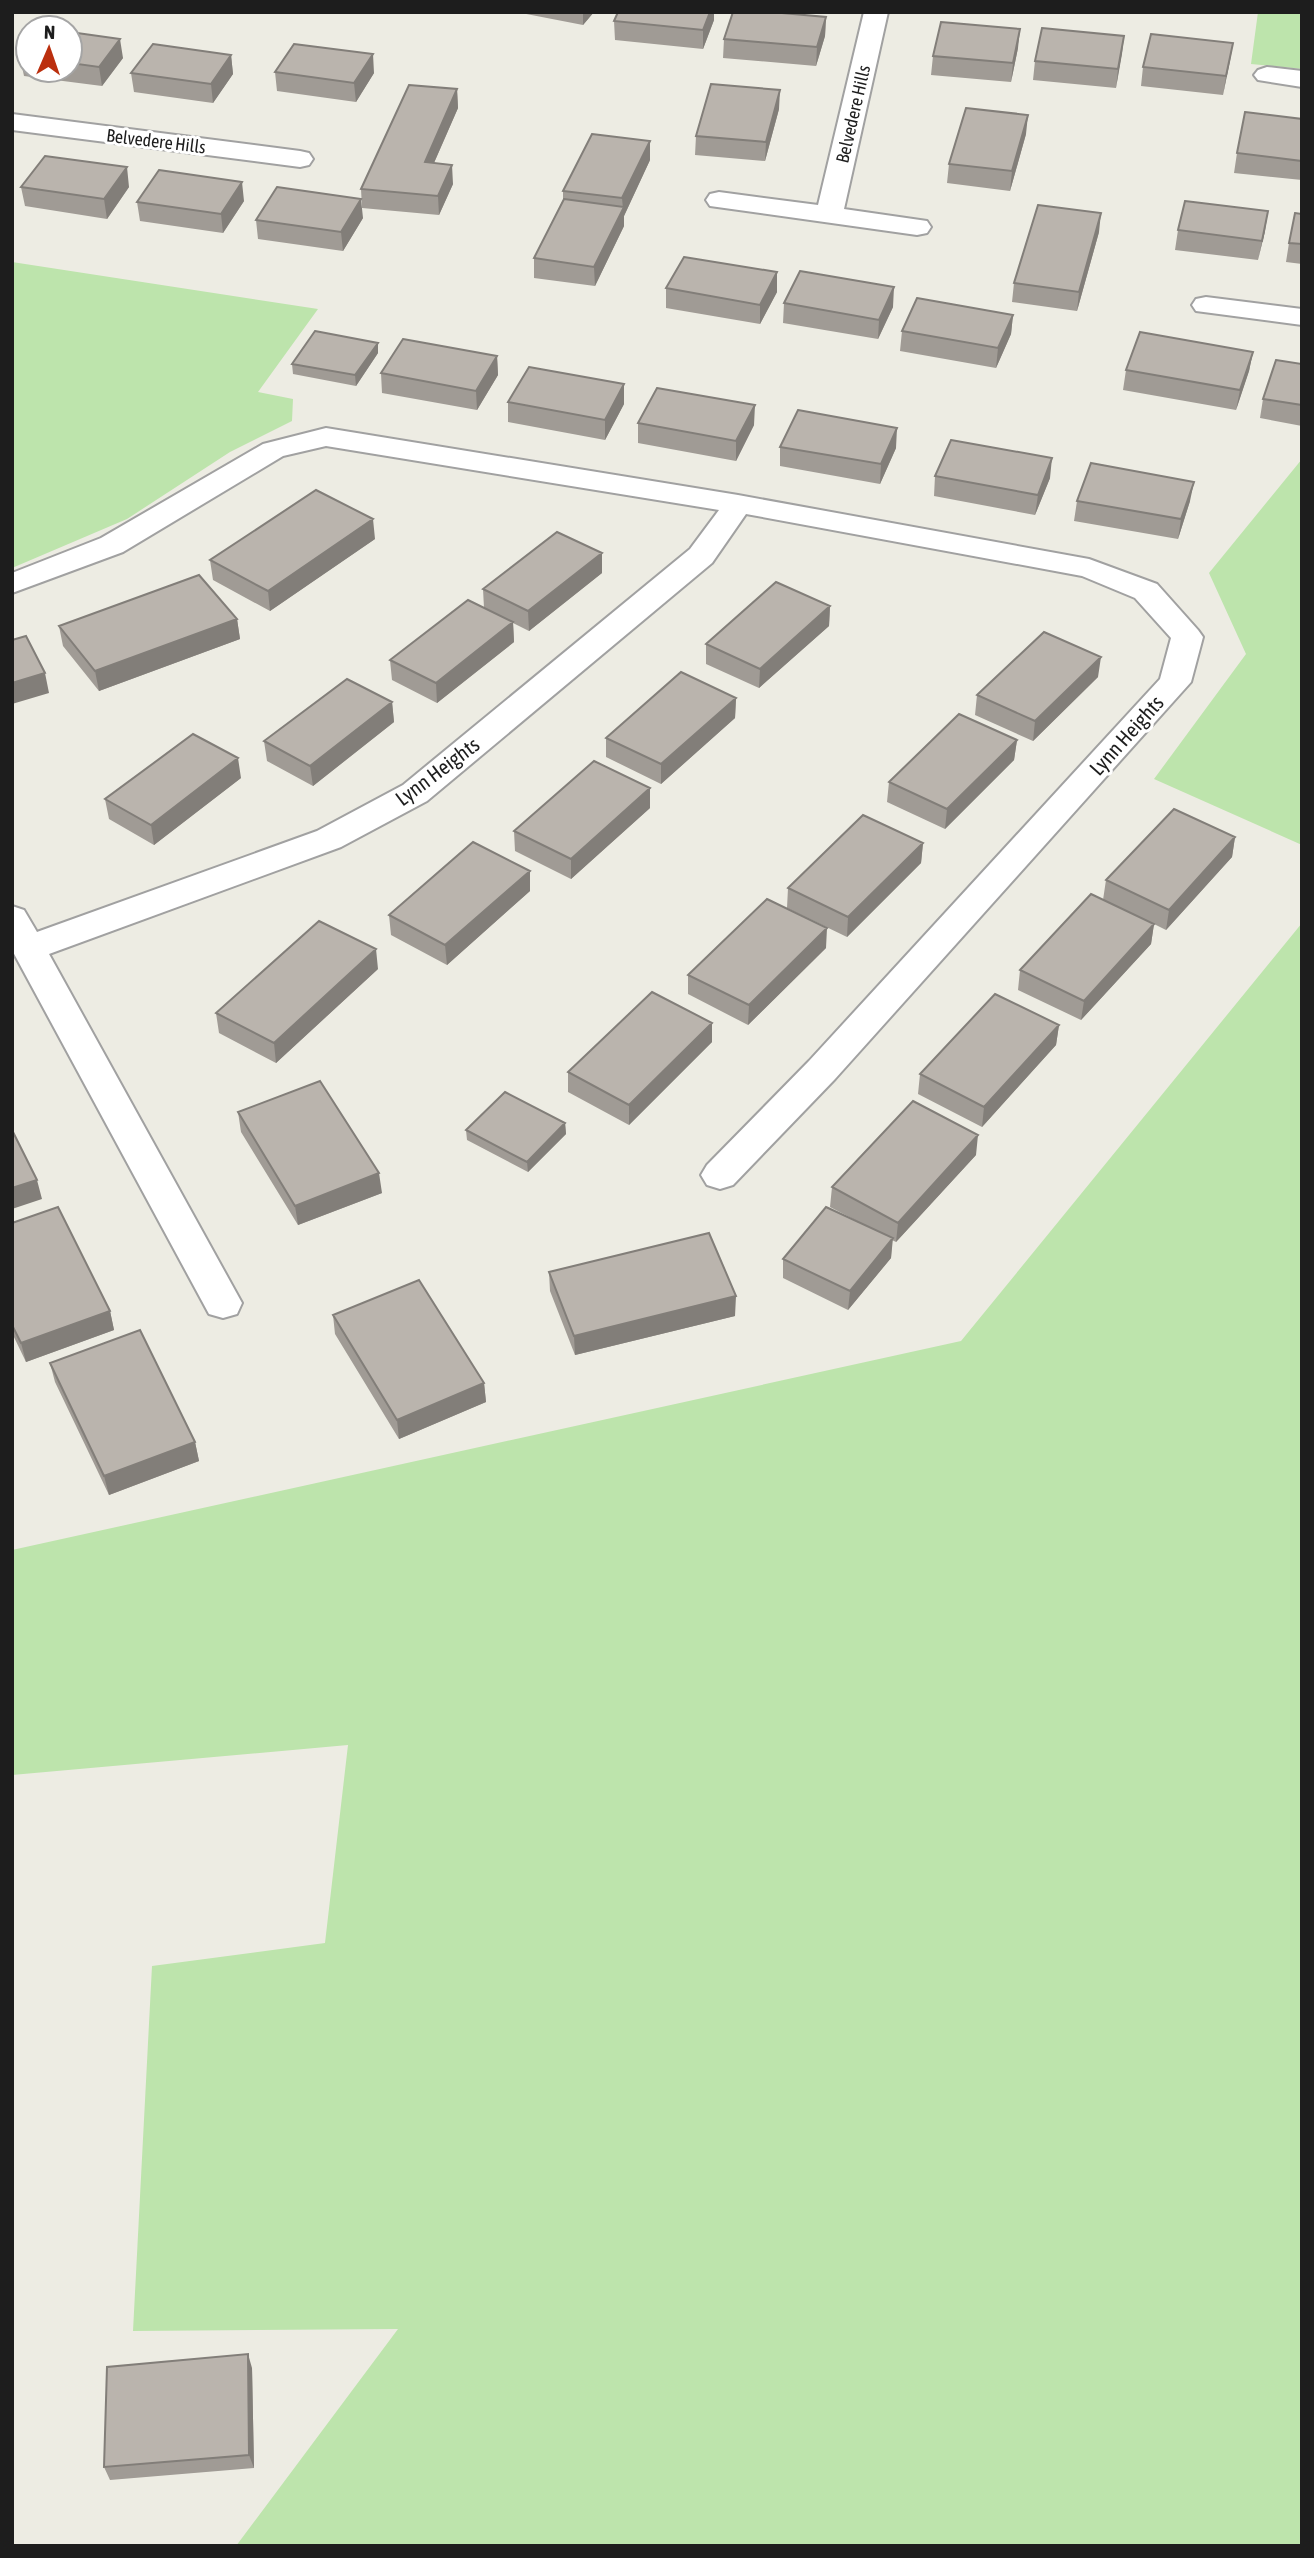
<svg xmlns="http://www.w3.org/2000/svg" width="1314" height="2558" viewBox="0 0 1314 2558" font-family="'Asap Condensed',sans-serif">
	<rect width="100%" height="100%" fill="#edece3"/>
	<path fill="#bde4ac" d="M 1258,12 L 1302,12 L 1302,69 L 1251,64 Z
		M 12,262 L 318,309 L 258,392 L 293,399 L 292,421 L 230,452 L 127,519 L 12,568 Z
		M 1302,459 L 1302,845 L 1154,779 L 1246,654 L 1209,573 Z
		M 1302,923 L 1302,2546 L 236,2546 L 398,2329 L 133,2331 L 152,1966 L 325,1943 L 348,1745 L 12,1775 L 12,1550 L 961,1341 Z"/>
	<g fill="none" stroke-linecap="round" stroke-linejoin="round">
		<g stroke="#a1a1a1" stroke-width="4">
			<path id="minor" d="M 864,12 L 888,12 L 844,209 L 927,221 L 931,227 L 927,233 L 917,235 L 710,206 L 706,200 L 710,194 L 719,192 L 818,205 Z
				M 1267,67 L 1302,71 L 1302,87 L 1258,80 L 1254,75 L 1258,70 Z
				M 12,114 L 300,151 L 309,153 L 313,159 L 309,165 L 300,167 L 12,130 Z
				M 1206,297 L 1302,309 L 1302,325 L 1196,311 L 1192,305 L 1196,299 Z
				M 326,428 L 738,495 L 1089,559 L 1157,584 L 1198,630 L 1203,637 L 1191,682 L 835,1079 L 733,1185 L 720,1189 L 707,1185 L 701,1175 L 707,1165 L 809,1061 L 1160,679 L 1171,638 L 1135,598 L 1082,576 L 746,514 L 712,563 L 427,801 L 341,847 L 49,954 L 242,1303 L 237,1314 L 223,1318 L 209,1314 L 12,950 L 12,906 L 24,910 L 37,932 L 317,831 L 403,785 L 690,549 L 719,510 L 326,446 L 283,456 L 123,552 L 12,593 L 12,573 L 101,538 L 263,444 Z"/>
		</g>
		<use href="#minor" fill="#fff" fill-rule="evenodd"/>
	</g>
	<path fill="#a09b95" d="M 516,12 L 594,12 L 583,25 Z
		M 826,17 L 825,36 L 816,66 L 723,58 L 724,39 Z
		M 714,20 L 703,49 L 615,40 L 614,21 Z
		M 70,32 L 123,58 L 102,86 L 24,76 L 20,57 L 28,47 L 28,70 L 70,70 Z
		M 1124,36 L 1116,88 L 1033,80 L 1035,61 Z
		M 1233,43 L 1223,95 L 1141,86 L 1143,67 Z
		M 1018,48 L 1011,82 L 931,75 L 933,56 Z
		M 231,55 L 233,74 L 213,103 L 134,92 L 131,73 Z
		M 275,72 L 374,73 L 356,102 L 277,91 Z
		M 457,89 L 458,108 L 434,163 L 453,184 L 439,215 L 362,208 L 361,189 Z
		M 779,109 L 765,161 L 695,155 L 696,136 Z
		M 1302,119 L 1302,180 L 1234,173 L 1237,153 Z
		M 1026,134 L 1010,191 L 947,183 L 949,164 Z
		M 650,160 L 624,216 L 624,226 L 595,286 L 534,278 L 534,258 L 563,200 L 563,191 Z
		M 21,187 L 129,187 L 107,219 L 25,206 Z
		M 244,201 L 223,233 L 140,221 L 137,202 Z
		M 1302,214 L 1302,264 L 1286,262 L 1289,243 Z
		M 363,218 L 343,251 L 258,239 L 256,220 Z
		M 1178,230 L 1265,231 L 1258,260 L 1175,250 Z
		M 1099,232 L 1077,311 L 1012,302 L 1014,283 Z
		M 777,272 L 777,292 L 760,324 L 666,308 L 666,288 Z
		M 784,303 L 893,307 L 878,339 L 783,323 Z
		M 1013,315 L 1011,334 L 996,368 L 900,351 L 902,331 Z
		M 1253,352 L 1249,371 L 1236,410 L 1123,390 L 1126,370 Z
		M 378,353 L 356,386 L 293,374 L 292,364 Z
		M 497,356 L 498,375 L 477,410 L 382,393 L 381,373 Z
		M 1302,364 L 1302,426 L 1260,418 L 1263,399 Z
		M 508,402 L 624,404 L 605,440 L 508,422 Z
		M 638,423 L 754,425 L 736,461 L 638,443 Z
		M 780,447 L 896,448 L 880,484 L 780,466 Z
		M 935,476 L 1050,478 L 1035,515 L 934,496 Z
		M 1077,501 L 1190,501 L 1178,539 L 1074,521 Z
		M 375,539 L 270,611 L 213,580 L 210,560 Z
		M 602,573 L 529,631 L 513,623 L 514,642 L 437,703 L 392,680 L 390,660 L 484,608 L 483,589 Z
		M 830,606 L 829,626 L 759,688 L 706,664 L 706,644 Z
		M 237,619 L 240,639 L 99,691 L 63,646 L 59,626 Z
		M 1098,677 L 1033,741 L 975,715 L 977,695 Z
		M 736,698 L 735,718 L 661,784 L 606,757 L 606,738 Z
		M 392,702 L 394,722 L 313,786 L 267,761 L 264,741 Z
		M 1017,740 L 1014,760 L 945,829 L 887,802 L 889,782 Z
		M 241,778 L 154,845 L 109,819 L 105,799 Z
		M 650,808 L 571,879 L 515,851 L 514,831 Z
		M 1235,837 L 1232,857 L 1166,930 L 1154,924 L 1151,944 L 1081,1020 L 1018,990 L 1020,970 L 1103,900 L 1106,880 Z
		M 923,843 L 921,863 L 847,937 L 787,908 L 788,888 Z
		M 530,891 L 447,965 L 391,935 L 389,915 Z
		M 826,948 L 748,1025 L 688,994 L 688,975 Z
		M 378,969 L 276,1063 L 219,1033 L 216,1013 Z
		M 712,1023 L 712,1042 L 629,1125 L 568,1092 L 568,1072 Z
		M 1059,1025 L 1056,1045 L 982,1127 L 918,1094 L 920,1074 Z
		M 238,1112 L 382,1193 L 298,1225 L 241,1132 Z
		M 565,1123 L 566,1134 L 528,1172 L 467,1140 L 466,1130 Z
		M 976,1155 L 896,1242 L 892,1240 L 891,1258 L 848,1310 L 783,1278 L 783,1259 L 859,1222 L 830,1207 L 832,1187 Z
		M 12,1223 L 110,1311 L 114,1330 L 26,1362 L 12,1333 Z
		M 549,1272 L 735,1316 L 575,1355 L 550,1291 Z
		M 333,1315 L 484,1383 L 486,1402 L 399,1439 L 335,1334 Z
		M 50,1363 L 195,1442 L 199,1461 L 109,1495 L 55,1382 Z
		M 252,2368 L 254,2468 L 110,2480 L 104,2467 Z"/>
	<path fill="#827e79" d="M 583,12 L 594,12 L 583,25 Z
		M 710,12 L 714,12 L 714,20 L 703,49 L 703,30 Z
		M 826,17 L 825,36 L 816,66 L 817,47 Z
		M 1020,29 L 1018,48 L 1011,82 L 1013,63 Z
		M 1124,36 L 1122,54 L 1116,88 L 1118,69 Z
		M 120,39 L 123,58 L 102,86 L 99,67 Z
		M 1233,43 L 1230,61 L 1223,95 L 1226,76 Z
		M 373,54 L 374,73 L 356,102 L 354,83 Z
		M 231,55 L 233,74 L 213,103 L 211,84 Z
		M 457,89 L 458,108 L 426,181 L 425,162 Z
		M 780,90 L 779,109 L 765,161 L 766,142 Z
		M 1028,115 L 1026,134 L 1010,191 L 1012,171 Z
		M 650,141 L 650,160 L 624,216 L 624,226 L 595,286 L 594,267 L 623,209 L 622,198 Z
		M 452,165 L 453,184 L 439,215 L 438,196 Z
		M 127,167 L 129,187 L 107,219 L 104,199 Z
		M 242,182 L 244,201 L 223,233 L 221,214 Z
		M 361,199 L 363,218 L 343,251 L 341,232 Z
		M 1268,211 L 1265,231 L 1258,260 L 1262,241 Z
		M 1101,213 L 1099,232 L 1077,311 L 1079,292 Z
		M 777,272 L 777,292 L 760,324 L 760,305 Z
		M 894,287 L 893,307 L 878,339 L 879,320 Z
		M 1013,315 L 1011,334 L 996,368 L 998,348 Z
		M 378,343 L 378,353 L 356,386 L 355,375 Z
		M 1253,352 L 1249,371 L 1236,410 L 1240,390 Z
		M 497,356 L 498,375 L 477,410 L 476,391 Z
		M 624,384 L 624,404 L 605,440 L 605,420 Z
		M 755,405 L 754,425 L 736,461 L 736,441 Z
		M 897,428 L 896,448 L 880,484 L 881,464 Z
		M 1052,458 L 1050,478 L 1035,515 L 1038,495 Z
		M 1194,482 L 1190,501 L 1178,539 L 1181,519 Z
		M 373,519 L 375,539 L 270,611 L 268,591 Z
		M 602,553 L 602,573 L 529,631 L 528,611 Z
		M 830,606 L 829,626 L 759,688 L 760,669 Z
		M 237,619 L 240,639 L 99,691 L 95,671 Z
		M 513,622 L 514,642 L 437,703 L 436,683 Z
		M 1101,657 L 1098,677 L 1033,741 L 1035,721 Z
		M 45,673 L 49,693 L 12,704 L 12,683 Z
		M 736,698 L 735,718 L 661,784 L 661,764 Z
		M 392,702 L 394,722 L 313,786 L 310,766 Z
		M 1017,740 L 1014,760 L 945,829 L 947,809 Z
		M 238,758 L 241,778 L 154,845 L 151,825 Z
		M 650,788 L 650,808 L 571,879 L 571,859 Z
		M 1235,837 L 1232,857 L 1166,930 L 1169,910 Z
		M 923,843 L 921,863 L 847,937 L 848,917 Z
		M 530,871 L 530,891 L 447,965 L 445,945 Z
		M 1154,924 L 1151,944 L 1081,1020 L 1084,1001 Z
		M 827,928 L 826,948 L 748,1025 L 749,1005 Z
		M 376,949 L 378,969 L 276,1063 L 274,1043 Z
		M 712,1023 L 712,1042 L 629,1125 L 629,1105 Z
		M 1059,1025 L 1056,1045 L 982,1127 L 984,1107 Z
		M 565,1123 L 566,1134 L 528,1172 L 527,1162 Z
		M 978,1135 L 976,1155 L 896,1242 L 898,1223 Z
		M 379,1173 L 382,1193 L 298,1225 L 295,1206 Z
		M 37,1180 L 42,1199 L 12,1209 L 12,1188 Z
		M 893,1238 L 891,1258 L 848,1310 L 850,1291 Z
		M 736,1296 L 735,1316 L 575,1355 L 574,1336 Z
		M 110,1311 L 114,1330 L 26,1362 L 21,1343 Z
		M 484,1383 L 486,1402 L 399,1439 L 397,1420 Z
		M 195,1442 L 199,1461 L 109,1495 L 104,1476 Z
		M 248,2354 L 252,2368 L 254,2468 L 249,2455 Z"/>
	<path fill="#bab4ad" stroke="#827e79" stroke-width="2" d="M 618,12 L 710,12 L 703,30 L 614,21 Z
		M 733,12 L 771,12 L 826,17 L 817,47 L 724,39 Z
		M 941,22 L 1020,29 L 1013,63 L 933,56 Z
		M 1042,28 L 1124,36 L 1118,69 L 1035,61 Z
		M 70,32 L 120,39 L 99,67 L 70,63 Z
		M 1151,34 L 1233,43 L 1226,76 L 1143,67 Z
		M 153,44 L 231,55 L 211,84 L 131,73 Z
		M 294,44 L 373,54 L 354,83 L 275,72 Z
		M 28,47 L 28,58 L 20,57 Z
		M 711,84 L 780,90 L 766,142 L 696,136 Z
		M 409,85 L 457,89 L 425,162 L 452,165 L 438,196 L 361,189 Z
		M 966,108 L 1028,115 L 1012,171 L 949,164 Z
		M 1245,112 L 1302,119 L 1302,161 L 1237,153 Z
		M 592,134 L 650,141 L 622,198 L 563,191 Z
		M 45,156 L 127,167 L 104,199 L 21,187 Z
		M 159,170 L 242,182 L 221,214 L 137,202 Z
		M 277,187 L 361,199 L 341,232 L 256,220 Z
		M 564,199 L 624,207 L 594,267 L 534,258 Z
		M 1185,201 L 1268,211 L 1262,241 L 1178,230 Z
		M 1038,205 L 1101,213 L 1079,292 L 1014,283 Z
		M 1295,213 L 1302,214 L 1302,244 L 1289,243 Z
		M 684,257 L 777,272 L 760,305 L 666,288 Z
		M 800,271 L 894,287 L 879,320 L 784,303 Z
		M 917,298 L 1013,315 L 998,348 L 902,331 Z
		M 315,331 L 378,343 L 355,375 L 292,364 Z
		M 1140,332 L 1253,352 L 1240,390 L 1126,370 Z
		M 403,339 L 497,356 L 476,391 L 381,373 Z
		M 1276,360 L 1302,364 L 1302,405 L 1263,399 Z
		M 529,367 L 624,384 L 605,420 L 508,402 Z
		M 657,388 L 755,405 L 736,441 L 638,423 Z
		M 798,410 L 897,428 L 881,464 L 780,447 Z
		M 951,440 L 1052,458 L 1038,495 L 935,476 Z
		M 1091,463 L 1194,482 L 1181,519 L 1077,501 Z
		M 316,490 L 373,519 L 268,591 L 210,560 Z
		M 557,532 L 602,553 L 528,611 L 483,589 Z
		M 199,575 L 237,619 L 95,671 L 59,626 Z
		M 776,582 L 830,606 L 760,669 L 706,644 Z
		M 468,600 L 513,622 L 436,683 L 390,660 Z
		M 1044,632 L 1101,657 L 1035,721 L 977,695 Z
		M 26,636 L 45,673 L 12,683 L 12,640 Z
		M 681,672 L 736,698 L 661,764 L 606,738 Z
		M 347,679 L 392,702 L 310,766 L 264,741 Z
		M 959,714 L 1017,740 L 947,809 L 889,782 Z
		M 193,734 L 238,758 L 151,825 L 105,799 Z
		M 594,761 L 650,788 L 571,859 L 514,831 Z
		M 1174,809 L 1235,837 L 1169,910 L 1106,880 Z
		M 863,815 L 923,843 L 848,917 L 788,888 Z
		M 473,842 L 530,871 L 445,945 L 389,915 Z
		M 1091,894 L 1154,924 L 1084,1001 L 1020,970 Z
		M 767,899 L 827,928 L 749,1005 L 688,975 Z
		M 319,921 L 376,949 L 274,1043 L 216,1013 Z
		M 652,992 L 712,1023 L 629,1105 L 568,1072 Z
		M 995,994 L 1059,1025 L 984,1107 L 920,1074 Z
		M 320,1081 L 379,1173 L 295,1206 L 238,1112 Z
		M 505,1092 L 565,1123 L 527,1162 L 466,1130 Z
		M 913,1101 L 978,1135 L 898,1223 L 832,1187 Z
		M 12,1130 L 37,1180 L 12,1188 Z
		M 58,1207 L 110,1311 L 21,1343 L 12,1325 L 12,1223 Z
		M 826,1207 L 893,1238 L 850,1291 L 783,1259 Z
		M 709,1233 L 736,1296 L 574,1336 L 549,1272 Z
		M 419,1280 L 484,1383 L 397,1420 L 333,1315 Z
		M 140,1330 L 195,1442 L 104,1476 L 50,1363 Z
		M 248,2354 L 249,2455 L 104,2467 L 107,2367 Z"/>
	<g text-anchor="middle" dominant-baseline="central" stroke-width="6" stroke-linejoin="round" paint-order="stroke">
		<g font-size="18" fill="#1d1d1d" stroke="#fff">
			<text transform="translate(853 114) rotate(-77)">Belvedere Hills</text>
			<text transform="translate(156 141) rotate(7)">Belvedere Hills</text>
		</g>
		<g font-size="21" fill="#1d1d1d" stroke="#fff">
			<text transform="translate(1126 735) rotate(-48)">Lynn Heights</text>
			<text transform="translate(437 771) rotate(-37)">Lynn Heights</text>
		</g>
	</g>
	<rect width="1314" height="2558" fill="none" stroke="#1d1d1d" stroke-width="28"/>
	<g transform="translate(49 49) rotate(2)"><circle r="33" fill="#ffffff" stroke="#a5a5a5" stroke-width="2"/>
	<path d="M0-5L12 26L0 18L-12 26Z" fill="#bb2f0e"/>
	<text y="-10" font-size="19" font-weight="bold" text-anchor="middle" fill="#1d1d1d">N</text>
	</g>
</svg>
